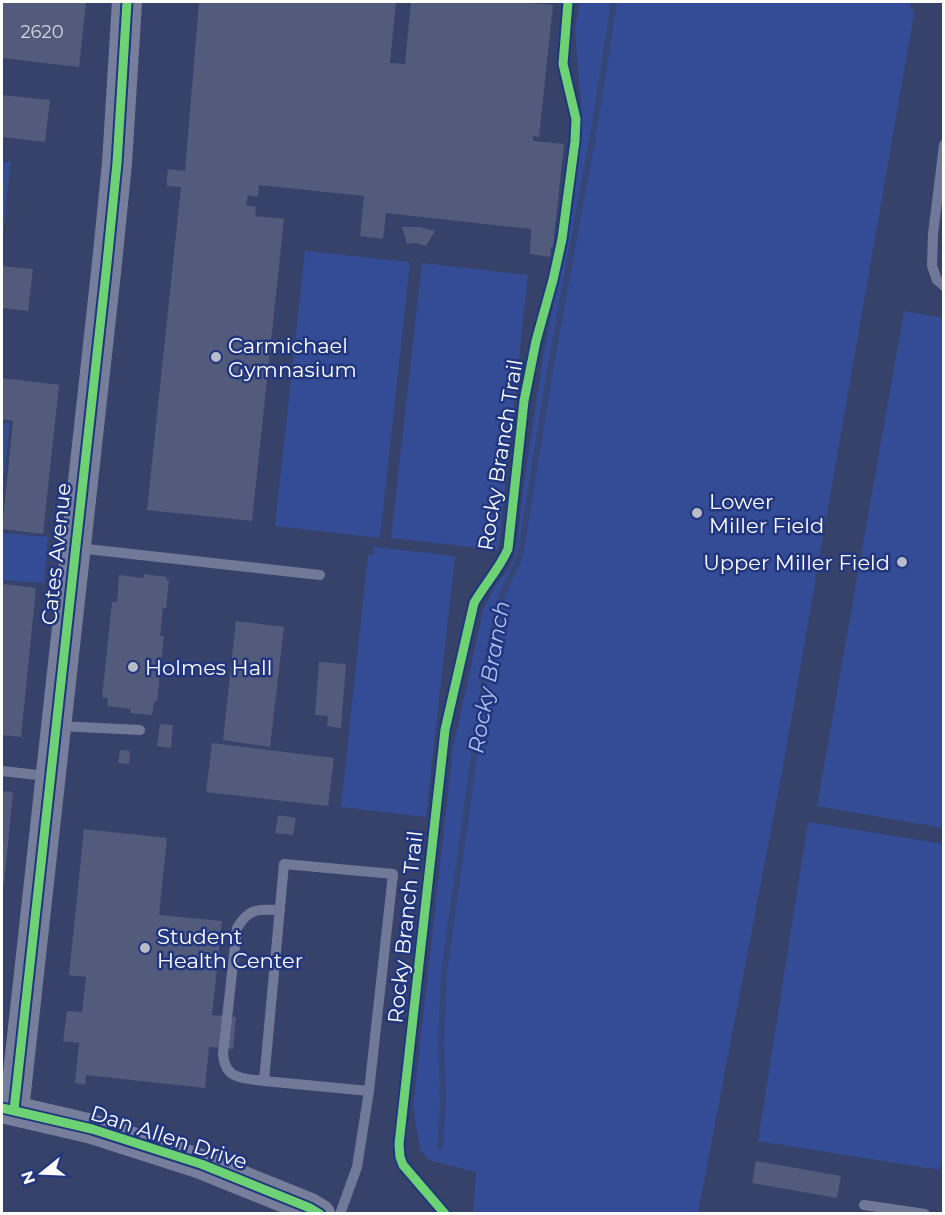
<svg xmlns="http://www.w3.org/2000/svg" width="945" height="1215" viewBox="0 0 945 1215" font-family="Montserrat,sans-serif">
	<rect width="100%" height="100%" fill="#364269"/>
	<path fill="#344c95" d="M 579,2 L 909,2 L 914,14 L 783,767 L 698,1213 L 473,1213 L 476,1172 L 429,1160 L 420,1149 L 413,1108 L 453,748 L 483,610 L 495,586 L 510,567 L 516,551 L 524,482 L 543,356 L 573,208 L 582,118 L 575,32 Z
		M 11,160 L 2,243 L 2,164 Z
		M 305,251 L 410,262 L 380,538 L 275,526 Z
		M 422,263 L 528,275 L 498,550 L 391,538 Z
		M 904,311 L 943,318 L 943,828 L 817,806 Z
		M 2,423 L 10,423 L 2,494 Z
		M 2,533 L 48,537 L 44,583 L 2,580 Z
		M 374,547 L 455,556 L 426,817 L 341,807 L 368,555 L 373,555 Z
		M 808,822 L 943,844 L 944,1150 L 940,1170 L 758,1141 Z"/>
	<g fill="none" stroke-linecap="round" stroke-linejoin="round">
		<path stroke="#354578" stroke-width="6" d="M 440,1146 L 443,1098 L 441,1042 L 444,973 L 488,656 L 500,600 L 520,556 L 553,353 L 595,124 L 614,2"/>
	</g>
	<path fill="#525b7b" d="M 2,2 L 86,2 L 79,67 L 2,58 Z
		M 199,2 L 396,2 L 390,63 L 405,64 L 411,2 L 516,2 L 553,5 L 539,137 L 533,136 L 533,141 L 564,144 L 553,247 L 551,247 L 550,257 L 530,254 L 531,229 L 386,213 L 383,239 L 360,236 L 364,196 L 259,185 L 258,197 L 248,195 L 246,205 L 256,207 L 255,216 L 284,219 L 252,521 L 147,510 L 181,187 L 167,186 L 167,178 L 168,169 L 185,171 Z
		M 2,95 L 50,100 L 45,142 L 2,137 Z
		M 402,227 L 419,227 L 435,231 L 426,246 L 416,243 L 407,244 Z
		M 2,266 L 33,269 L 28,311 L 2,308 Z
		M 2,378 L 59,385 L 43,534 L 2,529 L 13,421 L 2,419 Z
		M 144,574 L 167,577 L 166,580 L 169,580 L 166,608 L 163,608 L 160,636 L 164,636 L 157,701 L 154,701 L 152,715 L 130,713 L 131,709 L 107,706 L 108,698 L 102,697 L 112,602 L 117,602 L 119,575 L 144,578 Z
		M 2,584 L 36,588 L 21,737 L 2,735 Z
		M 236,621 L 284,627 L 270,747 L 223,740 Z
		M 319,662 L 346,664 L 341,728 L 327,726 L 328,716 L 315,715 Z
		M 160,724 L 173,725 L 171,748 L 157,746 Z
		M 212,743 L 334,758 L 328,806 L 206,792 Z
		M 120,750 L 130,751 L 129,764 L 118,763 Z
		M 2,791 L 13,792 L 4,884 L 2,884 Z
		M 278,815 L 296,818 L 293,835 L 275,833 Z
		M 84,829 L 167,838 L 159,915 L 222,921 L 212,1015 L 236,1017 L 233,1049 L 209,1047 L 205,1088 L 86,1075 L 85,1085 L 75,1083 L 79,1043 L 63,1041 L 67,1011 L 82,1012 L 86,977 L 69,975 Z
		M 756,1161 L 841,1176 L 837,1198 L 752,1183 Z"/>
	<g fill="none" stroke-linecap="round" stroke-linejoin="round">
		<path stroke="#717998" stroke-width="10" d="M 944,145 L 933,234 L 932,266 L 937,280 L 944,286
			M 78,548 L 320,575
			M 59,726 L 140,730
			M 2,771 L 47,776
			M 264,1081 C 243,1078 225,1080 223,1054 L 237,928 C 249,908 258,909 280,910
			M 864,1205 L 925,1214
			M 340,1214 L 357,1167 L 369,1091 L 393,874 L 284,864 L 264,1081 L 369,1091"/>
		<path stroke="#777e9b" stroke-width="30" d="M 2,1108 L 92,1129 L 201,1164 L 310,1208 L 320,1214
			M 14,1110 L 107,263 L 117,163 L 127,2"/>
		<g stroke="#21367e" stroke-width="13">
			<path id="cycleway" d="M 2,1108 L 92,1129 L 201,1164 L 310,1208 L 320,1214
				M 14,1110 L 107,263 L 117,163 L 127,2
				M 445,1214 L 403,1165 L 400,1157 L 399,1144 L 445,730 L 474,603 C 485,584 499,569 508,549 L 524,401 L 536,341 L 553,280 L 562,239 L 575,141 L 576,119 L 563,64 L 568,2"/>
		</g>
		<use href="#cycleway" stroke="#6cd273" stroke-width="9"/>
	</g>
	<g fill="#b9bdca" stroke="#21367e" stroke-width="2">
		<circle cx="216" cy="357" r="6"/>
		<circle cx="697" cy="513" r="6"/>
		<circle cx="902" cy="562" r="6"/>
		<circle cx="133" cy="667" r="6"/>
		<circle cx="145" cy="948" r="6"/>
	</g>
	<g text-anchor="middle" dominant-baseline="central" stroke-width="5" stroke-linejoin="round" paint-order="stroke">
		<g font-size="18" fill="#d4d6de">
			<text x="42" y="32">2620</text>
		</g>
		<g font-size="21" fill="#fff" stroke="#21367e" text-anchor="start">
			<text x="228" y="345">Carmichael<tspan x="228" dy="24">Gymnasium</tspan></text>
			<text x="709" y="501">Lower<tspan x="709" dy="24">Miller Field</tspan></text>
			<text x="890" y="562" text-anchor="end">Upper Miller Field</text>
			<text x="145" y="667">Holmes Hall</text>
			<text x="157" y="936">Student<tspan x="157" dy="24">Health Center</tspan></text>
		</g>
		<g font-size="21" fill="#fff" stroke="#21367e">
			<text transform="translate(500 455) rotate(-81)">Rocky Branch Trail</text>
			<text transform="translate(56 554) rotate(-84)">Cates Avenue</text>
			<text transform="translate(405 927) rotate(-84)">Rocky Branch Trail</text>
			<text transform="translate(169 1137) rotate(18)">Dan Allen Drive</text>
		</g>
		<g font-size="22" font-style="italic" fill="#b0c0ee" stroke="#21367e">
			<text transform="translate(489 677) rotate(-80)">Rocky Branch</text>
		</g>
	</g>
	<rect width="945" height="1215" fill="none" stroke="#ffffff" stroke-width="6"/>
	<g transform="translate(42 1173) rotate(252)" stroke="#21367e" stroke-width="4.5" paint-order="stroke">
	<path d="M0-4.5L10 22L0 15L-10 22Z" fill="#ffffff"/>
	<text y="-9" font-size="16" font-weight="bold" text-anchor="middle" fill="#ffffff">N</text>
	</g>
</svg>
